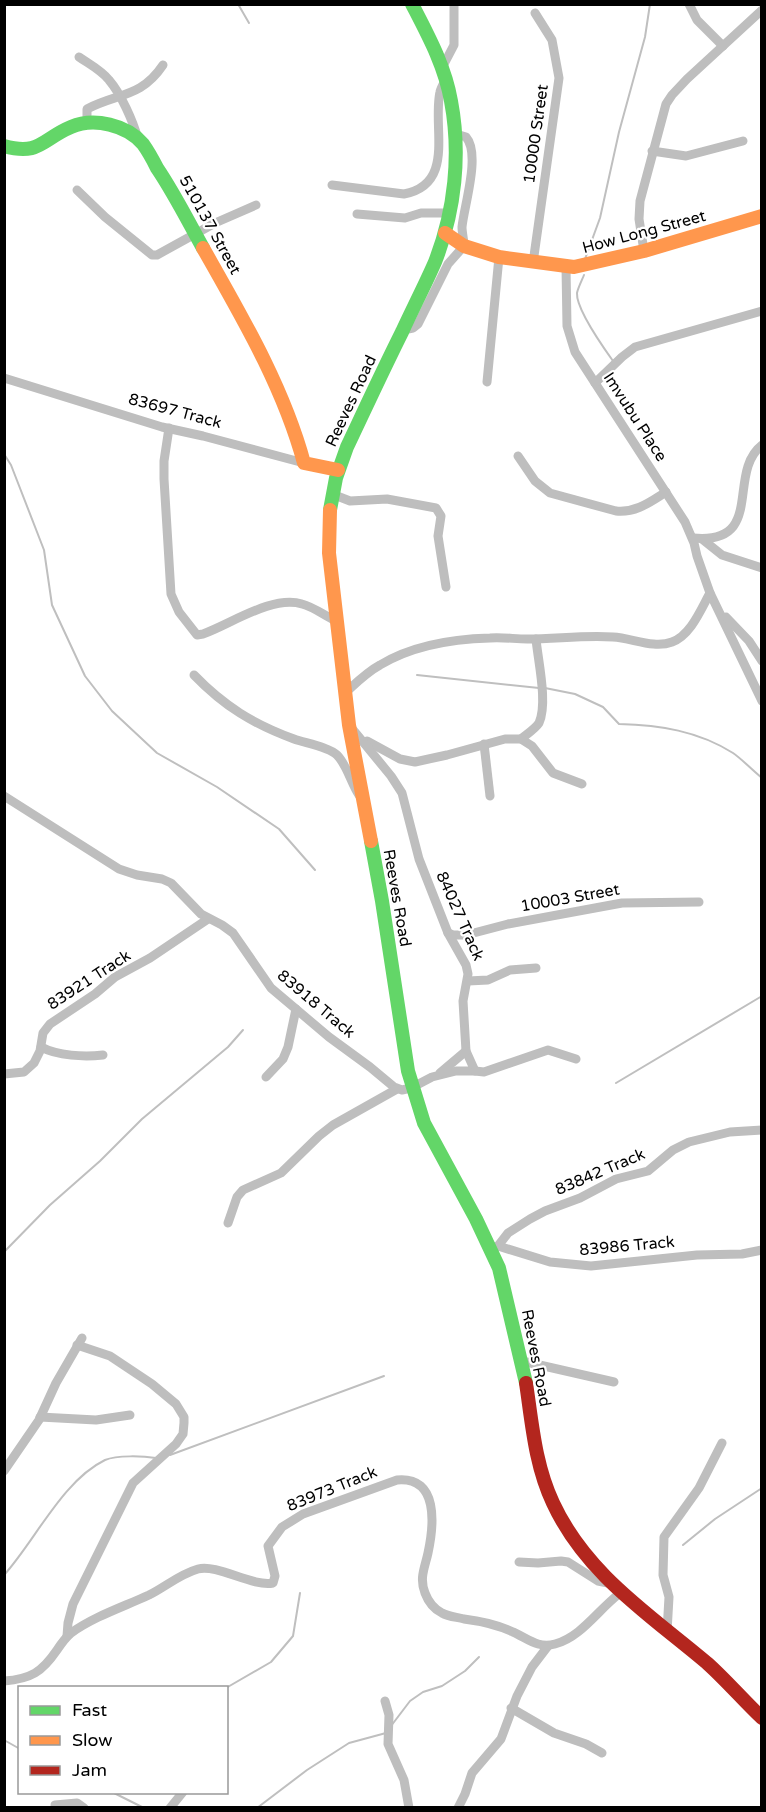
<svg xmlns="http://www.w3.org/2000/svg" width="766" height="1812" font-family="'Varela Round',sans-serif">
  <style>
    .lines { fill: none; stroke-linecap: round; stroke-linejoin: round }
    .stream { stroke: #bfbfbf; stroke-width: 2 }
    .street { stroke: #bebebe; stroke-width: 9 }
    .fast { stroke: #63d668; stroke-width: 14 }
    .slow { stroke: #ff974d; stroke-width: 14 }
    .jam { stroke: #b3261e; stroke-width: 14 }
    .labels { text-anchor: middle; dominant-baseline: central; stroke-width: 4.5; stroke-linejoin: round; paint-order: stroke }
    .street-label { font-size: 16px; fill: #000; stroke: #fff }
  </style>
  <rect width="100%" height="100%" fill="#fff"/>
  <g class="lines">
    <g class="stream">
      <path d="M238,4L249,23"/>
      <path d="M585,259L600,218L619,132L645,37L650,4"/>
      <path d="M584,275C582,280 578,288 577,293C576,309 603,347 613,361"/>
      <path d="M4,454L11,465L44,550L52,605L85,676L112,711L157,753L217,787L279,829L315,870"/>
      <path d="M417,675L539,688"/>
      <path d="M545,688L575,694L603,707L619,724C660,725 698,731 733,753C743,760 752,770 762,778"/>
      <path d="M616,1083L762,996"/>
      <path d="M4,1252L50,1205L100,1161L142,1119L228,1047L243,1030"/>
      <path d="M170,1455L384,1376"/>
      <path d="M683,1545L715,1519L762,1488"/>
      <path d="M4,1575C35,1541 62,1481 105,1460C117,1455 143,1456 156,1458"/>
      <path d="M226,1688L271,1662L293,1636L300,1593"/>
      <path d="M391,1726L410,1701L423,1692L442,1686L465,1671L479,1657"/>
      <path d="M4,1740L20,1749"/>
      <path d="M112,1792L144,1808"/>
      <path d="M257,1808L307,1770L349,1743L386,1733"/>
    </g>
    <g class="street">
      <path d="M689,4L697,20L723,46"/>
      <path d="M79,57C89,64 101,70 109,80C121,94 133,121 138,139"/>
      <path d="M443,66L454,45V4"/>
      <path d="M87,122V109C117,93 141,98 163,65"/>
      <path d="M652,151L686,156L743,141"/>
      <path d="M332,185L404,194C456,184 432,127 440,92C441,87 444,83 446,79"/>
      <path d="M77,190L105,217L152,255H157L215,223L256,205"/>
      <path d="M357,214L405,218L421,213H451"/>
      <path d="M644,251L639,219L640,201L666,104L672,95L687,79L762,10"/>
      <path d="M533,263L559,78L552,40L535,13"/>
      <path d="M566,267L567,326L575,352L685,522L694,543L697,556L710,593L762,701"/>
      <path d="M403,330L413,328L418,324L448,264L464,246C464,240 462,233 462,227C464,206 481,154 466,137L456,134"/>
      <path d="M4,378L162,427L203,436L304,463"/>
      <path d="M487,382L499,257"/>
      <path d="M595,383L622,357L635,347L762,311"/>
      <path d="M169,428L164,461V479L171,594L179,612L197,635L203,634C231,624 272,595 302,604C314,607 325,616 336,621"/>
      <path d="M518,456L535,481L550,493L616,511C636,513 650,502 666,492"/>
      <path d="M332,494L350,501L387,499L436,508L441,516L438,536L446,587"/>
      <path d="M693,538C766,545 726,473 762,445"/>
      <path d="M702,539L722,555L762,568"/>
      <path d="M726,617L749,641L762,661"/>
      <path d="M194,675C224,706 253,724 294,739C305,743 329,747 337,755C347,765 351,783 359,795"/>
      <path d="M345,693C356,683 367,672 380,665C413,645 453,639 490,638C502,637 515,639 527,639C556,639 584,635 613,637C632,638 654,649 672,642C691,635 701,609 710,593"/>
      <path d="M521,739C527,734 535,729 539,723C548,703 538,661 536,639"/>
      <path d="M367,741L400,759L415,762L447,755L505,739H521L532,746L553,773L582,784"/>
      <path d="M484,744L490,796"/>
      <path d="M4,796L119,869L137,875L162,879L171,883L201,914L222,925L233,933L271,988L329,1037L370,1067L394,1087L402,1090L411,1088L432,1077L456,1071H475L466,1051L463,1001L468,974L466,965L448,933L419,859L402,793L391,776L350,726"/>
      <path d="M448,933L453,935H466L508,924L622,903L699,902"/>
      <path d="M468,981L488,980L510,970L536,968"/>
      <path d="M41,1047C58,1056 84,1057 103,1055"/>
      <path d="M475,1071L484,1072L548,1050L576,1059"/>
      <path d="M440,1073L466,1051"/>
      <path d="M4,1074L24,1072L34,1063L40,1051L43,1033L50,1024L95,994L115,977L150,958L208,919"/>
      <path d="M266,1077L283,1059L288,1047L296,1009"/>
      <path d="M228,1223L237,1197L243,1190L281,1173L319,1136L333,1125L397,1089"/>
      <path d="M498,1246L550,1262L591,1266L697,1255L742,1254L762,1250"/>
      <path d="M491,1249L498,1246L508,1233L530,1219L545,1211L580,1198L616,1179L648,1171L673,1150L689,1142L730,1132L762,1130"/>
      <path d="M522,1361L614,1382"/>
      <path d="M40,1417L96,1420L130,1415"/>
      <path d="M4,1471L39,1420L56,1383L82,1338"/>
      <path d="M519,1562L538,1563L561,1561L568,1562L598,1581L608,1583"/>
      <path d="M667,1632L669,1597L663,1575L664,1537L699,1488L722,1443"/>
      <path d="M67,1636L68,1623L73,1604L133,1483L176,1444L183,1434L184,1423V1417L176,1404L152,1384L110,1356L77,1345"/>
      <path d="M4,1681C31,1679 42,1672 57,1650C61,1644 65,1638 71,1633C95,1616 123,1607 149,1595C165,1587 180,1574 198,1569C218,1564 252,1587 273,1583L275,1576L268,1546L282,1527L303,1514L397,1480C439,1476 434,1525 428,1553C425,1567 419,1578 425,1593C428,1601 434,1609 442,1613C449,1617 457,1617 464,1619C480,1621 498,1625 513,1632C527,1638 538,1649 555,1644C581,1637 598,1610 619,1594"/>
      <path d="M385,1701L389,1715L388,1744L404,1780L409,1808"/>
      <path d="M511,1708L554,1733L586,1744L602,1753"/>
      <path d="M55,1805L77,1803L84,1808"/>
      <path d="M170,1808L183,1792"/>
      <path d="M458,1808L465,1794L472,1773L501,1739L517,1696L532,1667L548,1646"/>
    </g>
    <g class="fast">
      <path d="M4,146C40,156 42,139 71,127C94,117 127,125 143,144C148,151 153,160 157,168C174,193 188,221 203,248"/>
      <path d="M330,510L336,478L347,447C365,409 383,370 402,332C413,308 425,285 435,262C455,211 461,154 451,101C445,66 428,35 412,4"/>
      <path d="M371,841L382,901L408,1071L424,1123L476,1219L499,1268L526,1383"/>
    </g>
    <g class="slow">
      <path d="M445,233L464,246L499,257L574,267L644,251L762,216"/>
      <path d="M203,248C242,317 283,386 304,463L338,470"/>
      <path d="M330,510L329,553L349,725L371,841"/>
    </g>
    <path class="jam" d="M526,1383C532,1423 535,1465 553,1503C586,1574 649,1614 707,1663C726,1680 743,1700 762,1718"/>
  </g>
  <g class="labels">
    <g class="street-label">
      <text transform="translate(536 134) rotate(-82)">10000 Street</text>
      <text transform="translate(210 225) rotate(61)">510137 Street</text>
      <text transform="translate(644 232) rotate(-15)">How Long Street</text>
      <text transform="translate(351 401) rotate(-65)">Reeves Road</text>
      <text transform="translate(175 411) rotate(15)">83697 Track</text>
      <text transform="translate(635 417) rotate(57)">Imvubu Place</text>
      <text transform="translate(397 898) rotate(80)">Reeves Road</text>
      <text transform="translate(570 898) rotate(-10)">10003 Street</text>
      <text transform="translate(460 916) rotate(66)">84027 Track</text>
      <text transform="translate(89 980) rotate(-33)">83921 Track</text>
      <text transform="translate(316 1004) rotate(40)">83918 Track</text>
      <text transform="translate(600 1172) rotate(-23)">83842 Track</text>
      <text transform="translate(627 1246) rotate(-5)">83986 Track</text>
      <text transform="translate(536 1358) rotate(79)">Reeves Road</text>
      <text transform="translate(332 1489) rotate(-22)">83973 Track</text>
    </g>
  </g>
  <rect width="766" height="1812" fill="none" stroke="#000000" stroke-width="12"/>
  <rect x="18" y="1686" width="210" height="108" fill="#ffffff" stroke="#999999" stroke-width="1.5"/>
  <rect x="30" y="1706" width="30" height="9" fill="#63d668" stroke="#999999" stroke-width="1.5"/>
  <text x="72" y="1716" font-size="18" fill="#000000">Fast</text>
  <rect x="30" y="1736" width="30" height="9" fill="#ff974d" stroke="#999999" stroke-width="1.5"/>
  <text x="72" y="1746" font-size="18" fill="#000000">Slow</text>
  <rect x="30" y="1766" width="30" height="9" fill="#b3261e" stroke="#999999" stroke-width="1.5"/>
  <text x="72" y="1776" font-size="18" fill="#000000">Jam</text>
</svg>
